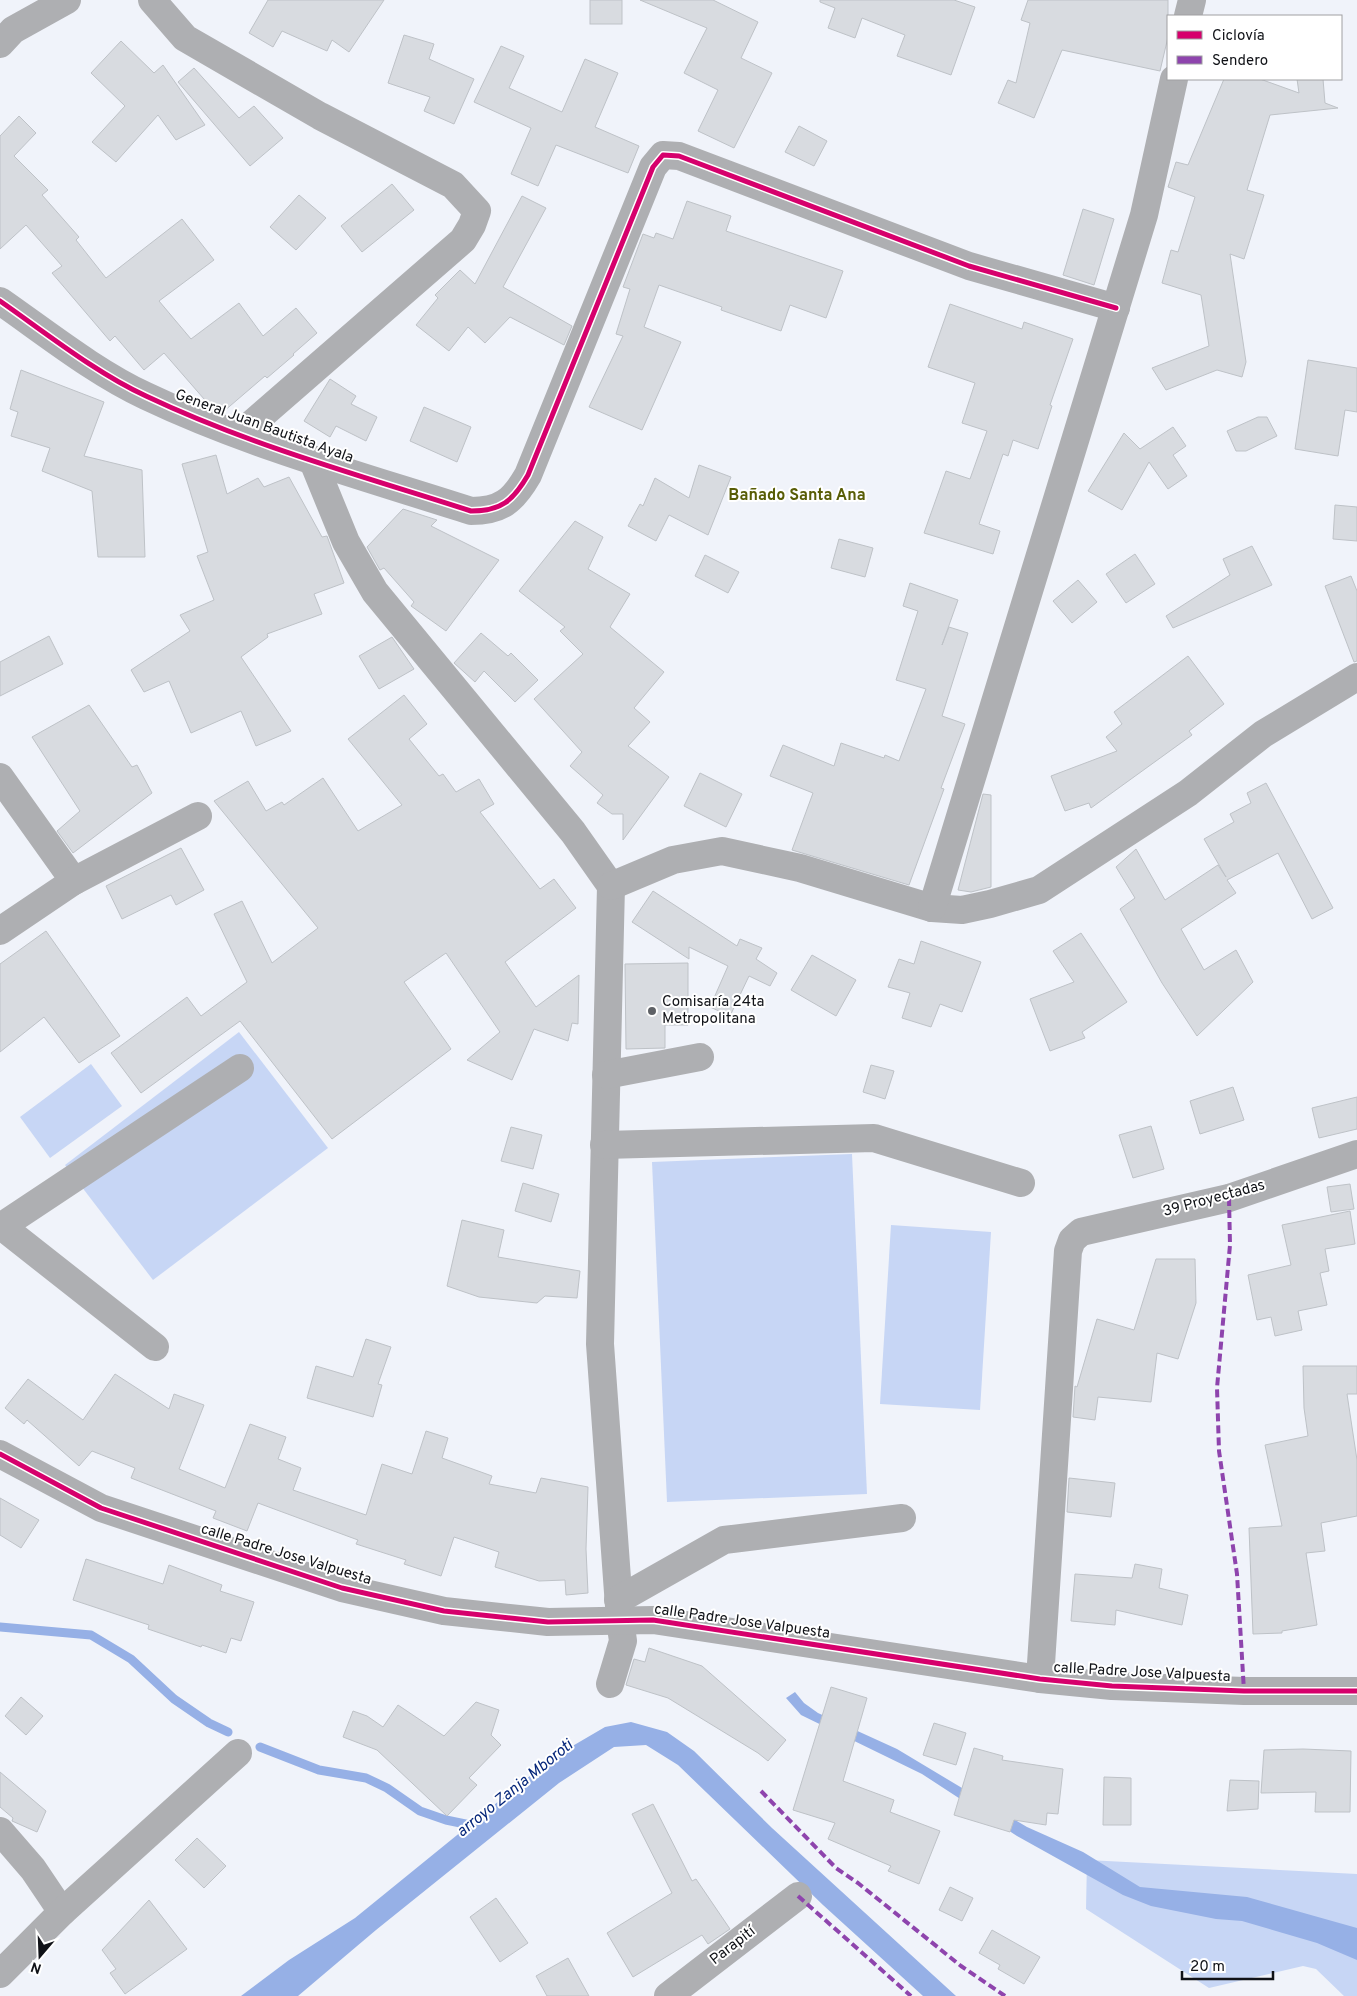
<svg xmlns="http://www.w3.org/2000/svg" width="1357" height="1996" font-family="Overpass,sans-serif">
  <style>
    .green { fill: #c7d6f5 }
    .water { fill: #96b0e6 }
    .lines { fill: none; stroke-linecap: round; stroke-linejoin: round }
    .stream { stroke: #96b0e6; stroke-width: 9 }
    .building { fill: #d8dbe0; stroke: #bec2c7 }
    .minor { stroke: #aeafb2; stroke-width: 28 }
    .quiet { stroke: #8e44ad; stroke-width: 4; stroke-dasharray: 8 4; stroke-linecap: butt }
    .cycleway-casing { stroke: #fff; stroke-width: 8 }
    .cycleway { stroke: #d6006c; stroke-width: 5 }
    .poi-dot { fill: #5e6166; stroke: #fff; stroke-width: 2 }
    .labels { text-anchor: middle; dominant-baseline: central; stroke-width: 4; stroke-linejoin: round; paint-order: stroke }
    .street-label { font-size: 15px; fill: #101217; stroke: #fff }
    .poi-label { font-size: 15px; fill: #101217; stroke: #fff; text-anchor: start }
    .neighbourhood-label { font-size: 16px; font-weight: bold; fill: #585d06; stroke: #fff }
    .water-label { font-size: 16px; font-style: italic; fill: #05267a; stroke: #fff }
  </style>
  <rect width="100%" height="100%" fill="#f0f3fa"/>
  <g class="green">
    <path d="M239,1032L328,1148L153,1280L65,1165Z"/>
    <path d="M91,1064L122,1106L50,1158L20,1117Z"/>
    <path d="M852,1154L867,1494L667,1502L652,1162Z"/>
    <path d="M891,1225L991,1232L980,1410L880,1404Z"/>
    <path d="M1087,1860L1357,1874V1996H1344L1316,1969L1303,1966L1209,1988L1086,1909Z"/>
  </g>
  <g class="water">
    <path d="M795,1692L804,1703L818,1713L897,1749L1027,1827L1083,1852L1140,1887L1247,1897L1357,1928V1960L1317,1943L1242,1921L1216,1919L1151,1906L1123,1895L1017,1836L922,1774L801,1715L786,1698Z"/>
    <path d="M631,1722L667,1732L694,1751L772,1828L956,1996H923L823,1905L678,1765L646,1745L614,1747L559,1783L376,1930L298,1996H241L289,1960L355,1918L552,1758L605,1727Z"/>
  </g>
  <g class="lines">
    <g class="stream">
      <path d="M0,1627L91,1635L131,1659L174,1699L209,1723L228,1732"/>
      <path d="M260,1747L319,1770L366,1778L387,1788L420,1811L446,1820L480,1827"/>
    </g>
  </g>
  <g class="building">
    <path d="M268,0H384L349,52L332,40L327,51L282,31L273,47L249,33Z"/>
    <rect x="590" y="0" width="32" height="24"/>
    <path d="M640,0H713L758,22L741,58L772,73L734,148L698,131L718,90L684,73L707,28Z"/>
    <path d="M820,0H954L975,7L951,75L897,56L905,35L862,18L855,38L828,28L835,8L820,2Z"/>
    <path d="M1028,0H1168V37L1160,71L1062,50L1034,118L998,103L1008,80L1016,83L1030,23L1021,20Z"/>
    <path d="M404,35L434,44L429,59L474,79L454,124L424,111L430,97L388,83Z"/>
    <path d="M121,41L154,73L163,65L205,125L176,140L158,115L116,162L92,142L125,106L91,73Z"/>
    <path d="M501,46L524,56L509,88L562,112L585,59L618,73L595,127L639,146L628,173L556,145L538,186L511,174L531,128L474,102Z"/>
    <path d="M194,68L239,118L254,106L283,138L250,166L178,82Z"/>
    <path d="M1224,79H1260L1299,93L1297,79H1323L1325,103L1338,108L1270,115L1247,190L1264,195L1244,259L1230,254L1246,362L1242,377L1217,370L1166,390L1152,368L1209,346L1201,295L1162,283L1171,250L1178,252L1195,197L1168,187L1176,162L1188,165Z"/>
    <path d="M19,116L36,133L14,156L48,190L42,195L79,237L76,240L106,278L182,219L214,260L159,301L191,339L239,303L263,336L296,308L317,333L293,354L294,355L267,378L265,376L223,412L211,407L164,353L144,370L115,336L110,341L52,273L62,266L26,225L0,249V136Z"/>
    <path d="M799,126L827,141L814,166L785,152Z"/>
    <path d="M392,184L414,210L362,252L341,226Z"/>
    <path d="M299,195L326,218L296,250L270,227Z"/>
    <path d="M522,196L546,208L503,287L572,326L564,345L510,317L485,343L468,327L449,351L416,325L438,298L435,295L460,270L475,284Z"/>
    <path d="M687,201L731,216L726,231L843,271L826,318L790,305L781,331L721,310L722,307L659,285L644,327L681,342L642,430L589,407L623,336L616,334L630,289L623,287L643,234L654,238L656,233L673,239Z"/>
    <path d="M1083,209L1114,219L1094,285L1063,275Z"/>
    <path d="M950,304L1022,329L1024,322L1073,339L1050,405L1052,406L1038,449L1013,440L1008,456L1003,454L979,524L1000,531L993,554L924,533L946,471L970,479L987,431L962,423L975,383L928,367Z"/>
    <path d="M1308,360L1357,368V412L1345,410L1338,456L1295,449Z"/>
    <path d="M21,370L104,402L84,456L142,470L145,557H98L92,491L42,471L50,448L11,436L18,412L10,409Z"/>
    <path d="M330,379L356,396L351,404L377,417L366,441L336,426L330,437L304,421Z"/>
    <path d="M424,407L471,427L457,462L410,441Z"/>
    <path d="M1258,417H1267L1277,436L1246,451H1236L1227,431Z"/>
    <path d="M1173,427L1186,446L1173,455L1187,476L1168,489L1149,462L1122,510L1088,491L1124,433L1140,449Z"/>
    <path d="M216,455L227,494L258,478L264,487L289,477L322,537L327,536L344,583L314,594L322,614L267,634L268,637L241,657L291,731L256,746L241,711L191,733L169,681L144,692L131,670L190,631L180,615L214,600L197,556L208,552L182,464Z"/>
    <path d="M699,465L731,477L708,535L669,515L656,541L628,526L640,504L643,506L655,478L689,498Z"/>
    <path d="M1335,505L1357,507V541L1333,539Z"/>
    <path d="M403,509L437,520L431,526L499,560L446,631L411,606L414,602L384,568L380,570L367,547Z"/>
    <path d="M575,521L603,537L588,569L630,594L610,627L664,672L634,708L650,722L628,746L669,777L623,840V814H612L597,803L603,795L570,766L582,752L534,699L583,654L560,631L565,627L519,591Z"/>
    <path d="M839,539L873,548L865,577L831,568Z"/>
    <path d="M1252,546L1272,585L1173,628L1166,616L1230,575L1223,559Z"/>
    <path d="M1135,554L1155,584L1126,603L1106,574Z"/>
    <path d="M705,555L739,572L728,593L695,576Z"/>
    <path d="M1351,576L1357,591V661L1354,662L1325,586Z"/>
    <path d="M1078,580L1097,602L1072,623L1053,601Z"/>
    <path d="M910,583L958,600L942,645L949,627L968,633L942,716L965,724L941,788L944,789L909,885L792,850L813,793L770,776L783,745L834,766L841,743L884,758L885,755L899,761L926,689L896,680L918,611L903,606Z"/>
    <path d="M481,633L508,656L511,653L538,680L515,702L484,671L475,682L454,663Z"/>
    <path d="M49,636L63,664L0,696V662Z"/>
    <path d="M392,637L414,669L379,689L359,656Z"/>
    <path d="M1188,656L1224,704L1189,731L1192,735L1091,808L1089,803L1065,811L1051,776L1117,751L1106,737L1122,724L1114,712Z"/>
    <path d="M404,695L427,724L409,739L439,776L443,774L456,792L479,779L494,804L480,812L540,889L554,879L576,908L505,962L536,1007L579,975L578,1024L572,1023L568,1041L534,1029L512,1080L467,1060L500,1032L446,953L404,982L451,1049L332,1139L240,1021L141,1093L111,1053L187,997L201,1016L247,982L214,914L242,901L272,963L318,928L214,801L248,781L266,811L282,802L284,805L323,778L358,831L402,805L348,739Z"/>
    <path d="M89,705L132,767L137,765L152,793L73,853L57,831L80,811L32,737Z"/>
    <path d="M700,773L742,794L726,827L684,806Z"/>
    <path d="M1266,783L1333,908L1312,919L1278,853L1227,880L1236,893L1181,929L1204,970L1236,950L1253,982L1197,1036L1162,983L1120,909L1135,898L1116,867L1136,849L1165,900L1218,865L1226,877L1204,839L1234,822L1230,814L1251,803L1247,793Z"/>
    <path d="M983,794L991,795V887L971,892L958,890Z"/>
    <path d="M181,848L204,890L176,905L171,895L122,919L106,886Z"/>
    <path d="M653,891L737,946L740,939L762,948L756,959L777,973L770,986L749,976L730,1016L710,1007L728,966L689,947V959L632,922Z"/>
    <path d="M46,931L120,1036L79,1063L44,1017L0,1052V964Z"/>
    <path d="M1081,933L1127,1002L1082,1032L1085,1038L1050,1051L1030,999L1074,982L1053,951Z"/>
    <path d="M921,941L981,962L962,1012L940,1004L931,1027L902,1018L910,993L888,987L899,959L914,964Z"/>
    <path d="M812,955L856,980L836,1016L791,990Z"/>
    <path d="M688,963V1025H665V1048L626,1049L625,964Z"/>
    <path d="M871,1065L894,1071L885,1099L863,1092Z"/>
    <path d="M1233,1087L1244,1120L1200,1134L1190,1101Z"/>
    <path d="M1357,1097V1129L1319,1138L1312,1108Z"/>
    <path d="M1151,1126L1164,1169L1133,1178L1119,1135Z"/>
    <path d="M511,1127L542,1135L533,1169L501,1161Z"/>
    <path d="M523,1183L559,1194L551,1222L515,1211Z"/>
    <path d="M1350,1184L1354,1209L1331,1212L1327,1187Z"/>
    <path d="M1350,1211L1355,1244L1325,1249L1329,1271L1320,1273L1327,1305L1298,1311L1302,1330L1275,1336L1271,1317L1257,1320L1248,1275L1291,1265L1282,1225Z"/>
    <path d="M462,1220L504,1230L498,1257L580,1271L577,1298L545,1296L537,1303L479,1297L447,1286Z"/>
    <path d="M1156,1259H1195L1196,1303L1178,1359L1157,1353L1151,1402L1098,1397L1095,1420L1073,1417L1075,1386L1077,1387L1097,1319L1134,1330Z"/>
    <path d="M366,1339L391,1347L378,1384L382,1385L373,1417L307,1398L316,1366L353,1377Z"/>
    <path d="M1303,1366H1357V1394H1347L1357,1460V1516L1321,1523L1325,1551L1306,1553L1317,1625L1282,1631V1633L1253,1634L1249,1528L1282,1526L1265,1445L1308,1436L1304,1408Z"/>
    <path d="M115,1374L169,1409L174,1394L204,1405L179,1469L225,1488L250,1424L286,1437L278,1459L301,1468L293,1490L366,1515L382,1464L412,1474L426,1431L448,1438L442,1458L492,1476L489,1484L536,1493L541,1478L588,1487L586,1549L588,1593L566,1595L565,1580L539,1581L495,1567L499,1552L454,1537L441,1576L404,1564L406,1560L356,1544L358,1540L258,1503L247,1531L213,1518L216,1511L131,1478L135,1468L92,1451L79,1466L27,1420L24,1424L5,1408L28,1379L83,1420Z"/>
    <path d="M1069,1478L1115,1483L1111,1517L1067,1512Z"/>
    <path d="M0,1498L39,1520L21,1548L0,1535Z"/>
    <path d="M86,1559L163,1584L169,1565L222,1585L220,1591L254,1602L241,1641L231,1638L226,1653L202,1645L201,1647L148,1629L149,1625L73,1600Z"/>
    <path d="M1135,1564L1162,1569L1159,1588L1188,1595L1182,1625L1116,1610L1115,1625L1071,1621L1075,1574L1132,1578Z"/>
    <path d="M649,1648L702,1666L786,1740L768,1761L758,1753L668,1698L626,1685L634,1659L645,1662Z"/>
    <path d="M831,1687L867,1698L843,1781L894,1800L890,1812L940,1831L919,1884L888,1871L891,1866L828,1839L835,1823L793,1810Z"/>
    <path d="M21,1697L43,1716L26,1735L5,1716Z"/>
    <path d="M476,1702L499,1710L491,1735L501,1745L469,1778L477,1785L447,1816L377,1750L343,1737L353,1711L367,1716L383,1727L398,1705L444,1736Z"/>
    <path d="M934,1723L966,1733L956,1765L923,1755Z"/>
    <path d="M974,1748L1003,1756L1002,1760L1063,1769L1058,1814L1047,1813L1046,1825L1014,1820L1010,1832L954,1815Z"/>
    <path d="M1303,1749L1351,1751L1350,1812H1315L1316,1792L1261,1793L1264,1750Z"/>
    <path d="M0,1772L46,1811L37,1832L12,1821L13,1818L0,1807Z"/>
    <path d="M1104,1777L1131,1778V1825H1103Z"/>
    <path d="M1230,1780L1259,1781L1258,1809L1227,1811Z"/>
    <path d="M653,1804L692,1881L696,1879L730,1929L708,1944L702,1935L633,1977L607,1933L672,1893L632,1814Z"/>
    <path d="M197,1838L226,1866L204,1888L175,1860Z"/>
    <path d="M950,1887L973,1898L962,1921L939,1910Z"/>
    <path d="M496,1898L528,1943L500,1962L470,1917Z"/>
    <path d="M149,1900L187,1949L125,1994L110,1973L116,1969L102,1950Z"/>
    <path d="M992,1930L1040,1957L1024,1984L998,1969L1000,1965L979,1953Z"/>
    <path d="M568,1958L589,1996H547L536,1976Z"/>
  </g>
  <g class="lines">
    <g class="minor">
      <path d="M152,0L185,38L320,116L453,185L477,211L472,225L463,240L240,434"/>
      <path d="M1188,16L1192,0"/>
      <path d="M0,44L13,30L67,0"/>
      <path d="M0,301C46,333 96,373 146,396C249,445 362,476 471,511C501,511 513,501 528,475L653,167L663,155L679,156L969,266L1116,308"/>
      <path d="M312,459L346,542L375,592L573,832L611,886L600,1344L620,1620L623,1641L610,1684"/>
      <path d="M0,777L74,881"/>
      <path d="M611,886L673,860L722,851L800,868L932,908L962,910L990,904L1039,890L1188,793L1263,734L1357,677"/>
      <path d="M932,908L1144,215L1174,79"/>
      <path d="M0,931L74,881L198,816"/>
      <path d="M606,1075L700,1057"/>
      <path d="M604,1145L874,1138L1021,1183"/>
      <path d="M0,1225L155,1347"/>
      <path d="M2,1226L240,1068"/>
      <path d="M0,1454L101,1508L342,1588L444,1611L548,1622L653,1620L1040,1679L1112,1686L1244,1691H1357"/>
      <path d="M618,1600L724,1540L902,1518"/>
      <path d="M1040,1679L1068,1251L1072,1240L1081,1232L1229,1198L1357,1154"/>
      <path d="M0,1831L33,1869L62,1912"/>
      <path d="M0,1974L62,1912L238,1753"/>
      <path d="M668,1996L798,1896"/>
    </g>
    <g class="quiet">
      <path d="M1229,1198L1230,1245L1217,1388L1219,1451L1237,1574L1244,1691"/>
      <path d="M761,1791L836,1868L858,1883L961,1966L1005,1996"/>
      <path d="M798,1896L911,1996"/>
    </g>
    <defs>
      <g id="cycleway">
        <path d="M0,301C46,333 96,373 146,396C249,445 362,476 471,511C501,511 513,501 528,475L653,167L663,155L679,156L969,266L1116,308"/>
        <path d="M0,1454L101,1508L342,1588L444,1611L548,1622L653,1620L1040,1679L1112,1686L1244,1691H1357"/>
      </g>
    </defs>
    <use href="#cycleway" class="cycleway-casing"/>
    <use href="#cycleway" class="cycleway"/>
  </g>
  <circle class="poi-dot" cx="652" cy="1011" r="5"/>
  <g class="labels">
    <g class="street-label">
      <text transform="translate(264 427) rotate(20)">General Juan Bautista Ayala</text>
      <text transform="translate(1214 1199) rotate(-15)">39 Proyectadas</text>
      <text transform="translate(286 1555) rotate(17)">calle Padre Jose Valpuesta</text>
      <text transform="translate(742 1622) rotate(8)">calle Padre Jose Valpuesta</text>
      <text transform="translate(1142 1673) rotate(3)">calle Padre Jose Valpuesta</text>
      <text transform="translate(733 1946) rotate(-38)">Parapití</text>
    </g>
    <g class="poi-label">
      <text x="662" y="1002">Comisaría 24ta<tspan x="662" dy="17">Metropolitana</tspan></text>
    </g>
    <g class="neighbourhood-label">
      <text x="797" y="496">Bañado Santa Ana</text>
    </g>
    <g class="water-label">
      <text transform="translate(515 1789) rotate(-39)">arroyo Zanja Mboroti</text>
    </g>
  </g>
  <rect x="1167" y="15" width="175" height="65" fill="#ffffff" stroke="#9fa0a2"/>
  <rect x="1177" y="31" width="25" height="8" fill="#d6006c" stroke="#9fa0a2"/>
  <text x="1212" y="40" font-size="15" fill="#101217">Ciclovía</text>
  <rect x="1177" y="56" width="25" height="8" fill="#8e44ad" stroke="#9fa0a2"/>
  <text x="1212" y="65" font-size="15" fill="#101217">Sendero</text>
  <g transform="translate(40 1956) rotate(199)" stroke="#ffffff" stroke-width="4" paint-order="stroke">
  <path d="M0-4L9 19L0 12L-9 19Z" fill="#101217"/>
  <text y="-8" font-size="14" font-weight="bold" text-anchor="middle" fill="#101217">N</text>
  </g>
  <path d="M1182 1971v8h91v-8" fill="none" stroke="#101217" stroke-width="2.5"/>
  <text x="1190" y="1971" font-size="15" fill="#101217" stroke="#ffffff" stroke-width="4" paint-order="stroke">20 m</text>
</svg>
